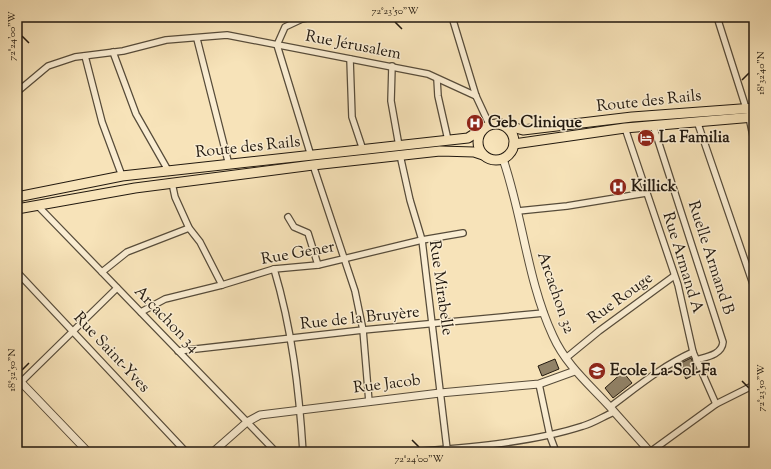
<svg xmlns="http://www.w3.org/2000/svg" width="771" height="469" font-family="'Sorts Mill Goudy',serif">
  <style>
    .building { fill: #918267; stroke: #22190f }
    .lines { fill: none; stroke-linecap: round; stroke-linejoin: round }
    .minor-casing { stroke: #574c3a; stroke-width: 8 }
    .tertiary-casing { stroke: #574c3a; stroke-width: 9 }
    .primary-casing { stroke: #22190f; stroke-width: 11 }
    .minor { stroke: #faedd2; stroke-width: 5.5 }
    .tertiary { stroke: #faedd2; stroke-width: 7 }
    .primary { stroke: #f7e3b9; stroke-width: 9 }
    .ticks { fill: none; stroke: #22190f; stroke-width: 1.5 }
    .labels { text-anchor: middle; dominant-baseline: central; stroke-width: 3; stroke-linejoin: round; paint-order: stroke }
    .street-label { font-size: 16px; fill: #22190f; stroke: #faedd2 }
    .poi-label { font-size: 16px; font-weight: bold; fill: #22190f; stroke: #faedd2; text-anchor: start }
    .neatline { fill: none; stroke: #22190f; stroke-width: 1.5 }
    .ticks-label { font-size: 10px; text-anchor: middle; fill: #22190f }
  </style>
  <rect width="100%" height="100%" fill="#f7e3b9"/>
  <filter id="stains"><feTurbulence type="fractalNoise" baseFrequency=".005" numOctaves="4"/><feColorMatrix values="0 0 0 0 .2 0 0 0 0 .09 0 0 0 0 .02 0 0 0 .5 -.17"/></filter>
  <radialGradient id="worn" r=".72"><stop offset=".6" stop-color="#630" stop-opacity="0"/><stop offset="1" stop-color="#630" stop-opacity=".3"/></radialGradient>
  <g class="building">
    <path d="M691,358L697,373L686,379L679,364Z"/>
    <path d="M555,359L559,369L542,376L538,366Z"/>
    <path d="M623,372L632,383L613,398L605,388Z"/>
  </g>
  <g class="lines">
    <defs>
      <g id="minor">
        <path d="M452,17L476,96L489,124"/>
        <path d="M717,17L746,108"/>
        <path d="M197,39L229,165"/>
        <path d="M113,52L136,114L169,172"/>
        <path d="M85,56L102,122L122,176"/>
        <path d="M350,59L352,117L363,150"/>
        <path d="M392,66L391,101L399,146"/>
        <path d="M437,79L438,96L448,140"/>
        <path d="M17,92L48,66L75,57L123,51L166,40L227,35L428,74L476,96"/>
        <path d="M749,117L754,141"/>
        <path d="M697,121L754,287"/>
        <path d="M653,125L723,342C722,355 706,357 696,360"/>
        <path d="M625,128L678,285L693,352L716,404"/>
        <path d="M400,155L410,200L422,240L447,449"/>
        <path d="M311,156L277,45L285,27L302,19L311,17"/>
        <path d="M313,165L355,291L363,330L369,402"/>
        <path d="M172,183L175,197L189,228L200,242L222,285"/>
        <path d="M38,206L276,452"/>
        <path d="M518,211L567,206L646,193"/>
        <path d="M288,217L294,227L308,233L318,265"/>
        <path d="M274,269C292,329 299,389 303,452"/>
        <path d="M17,272L186,452"/>
        <path d="M102,272L127,252L189,228"/>
        <path d="M141,312L165,299L222,285L274,269L318,265L422,240L463,233"/>
        <path d="M178,351L363,330L544,313"/>
        <path d="M566,358L599,331L674,276"/>
        <path d="M539,384L550,436L556,452"/>
        <path d="M17,386L117,288"/>
        <path d="M610,407C637,387 662,366 693,352"/>
        <path d="M408,452C463,448 531,443 583,426C594,423 604,416 614,412"/>
        <path d="M650,452L716,404L754,385"/>
      </g>
      <g id="tertiary">
        <path d="M503,159C523,217 527,280 553,336C566,365 589,384 610,407C623,422 637,437 650,452"/>
        <path d="M17,378L88,452"/>
        <path d="M213,452L247,422L260,415L440,393L539,384L575,371"/>
      </g>
      <g id="primary">
        <circle cx="496" cy="142" r="18"/>
        <path d="M501,124L523,130L632,117L754,108"/>
        <path d="M514,144L625,128L754,117"/>
        <path d="M17,197L122,176L468,138L482,129"/>
        <path d="M17,209L135,188L313,165L440,151L474,152L483,155"/>
      </g>
    </defs>
    <use href="#minor" class="minor-casing"/>
    <use href="#tertiary" class="tertiary-casing"/>
    <use href="#primary" class="primary-casing"/>
    <use href="#minor" class="minor"/>
    <use href="#tertiary" class="tertiary"/>
    <use href="#primary" class="primary"/>
  </g>
  <path class="ticks" d="M395,22L402,29M22,36L29,43M742,80L749,73M22,370L29,363M742,381L749,388M412,440L419,447"/>
  <defs>
    <symbol id="hospital-disc" viewBox="-11 -11 22 22"><circle r="9.5" fill="#8f2418" stroke="#faedd2"/><path d="M-5-5h3v3.5h4V-5h3V5h-3V1.5h-4V5h-3Z" fill="#fff"/></symbol>
    <symbol id="hotel-disc" viewBox="-11 -11 22 22"><circle r="9.5" fill="#8f2418" stroke="#faedd2"/><path d="M-6-4.5h1.5V1H6V5H4.5V3h-9V5H-6ZM-4 0a1.8 1.8 0 1 1 3.6 0ZM.5 0V-2.5h3Q6-2.5 6 0Z" fill="#fff"/></symbol>
    <symbol id="school-disc" viewBox="-11 -11 22 22"><circle r="9.5" fill="#8f2418" stroke="#faedd2"/><path d="M0-5L7-2L0 1L-7-2ZM-4 1L0 2.5L4 1V4Q0 6-4 4Z" fill="#fff"/></symbol>
  </defs>
  <g fill-rule="evenodd">
    <use href="#hospital-disc" x="465" y="113" width="20" height="20"/>
    <use href="#hotel-disc" x="636" y="128" width="20" height="20"/>
    <use href="#hospital-disc" x="608" y="177" width="20" height="20"/>
    <use href="#school-disc" x="587" y="361" width="20" height="20"/>
  </g>
  <g class="labels">
    <g class="street-label">
      <text transform="translate(353 46) rotate(11)">Rue Jérusalem</text>
      <text transform="translate(649 102) rotate(-6)">Route des Rails</text>
      <text transform="translate(248 148) rotate(-6)">Route des Rails</text>
      <text transform="translate(298 254) rotate(-10)">Rue Gener</text>
      <text transform="translate(710 258) rotate(72)">Ruelle Armand B</text>
      <text transform="translate(682 263) rotate(73)">Rue Armand A</text>
      <text transform="translate(440 288) rotate(82)">Rue Mirabelle</text>
      <text transform="translate(555 293) rotate(71)">Arcachon 32</text>
      <text transform="translate(621 299) rotate(-36)">Rue Rouge</text>
      <text transform="translate(360 319) rotate(-6)">Rue de la Bruyère</text>
      <text transform="translate(166 320) rotate(46)">Arcachon 34</text>
      <text transform="translate(111 353) rotate(47)">Rue Saint-Yves</text>
      <text transform="translate(387 385) rotate(-7)">Rue Jacob</text>
    </g>
    <g class="poi-label">
      <text x="488" y="123">Geb Clinique</text>
      <text x="659" y="138">La Familia</text>
      <text x="631" y="187">Killick</text>
      <text x="610" y="371">Ecole La-Sol-Fa</text>
    </g>
  </g>
  <rect width="771" height="469" fill="none" stroke="#f7e3b9" stroke-width="44"/>
  <rect x="22" y="22" width="727" height="425" class="neatline"/>
  <g class="ticks-label">
    <text x="395" y="14">72°23'50"W</text>
    <text transform="translate(11 36) rotate(-90)" y="4">72°24'00"W</text>
    <text transform="translate(760 73) rotate(-90)" y="4">18°32'40"N</text>
    <text transform="translate(11 370) rotate(-90)" y="4">18°32'50"N</text>
    <text transform="translate(760 388) rotate(-90)" y="4">72°23'50"W</text>
    <text x="419" y="462">72°24'00"W</text>
  </g>
  <rect width="100%" height="100%" filter="url(#stains)"/>
  <rect width="100%" height="100%" fill="url(#worn)"/>
</svg>
